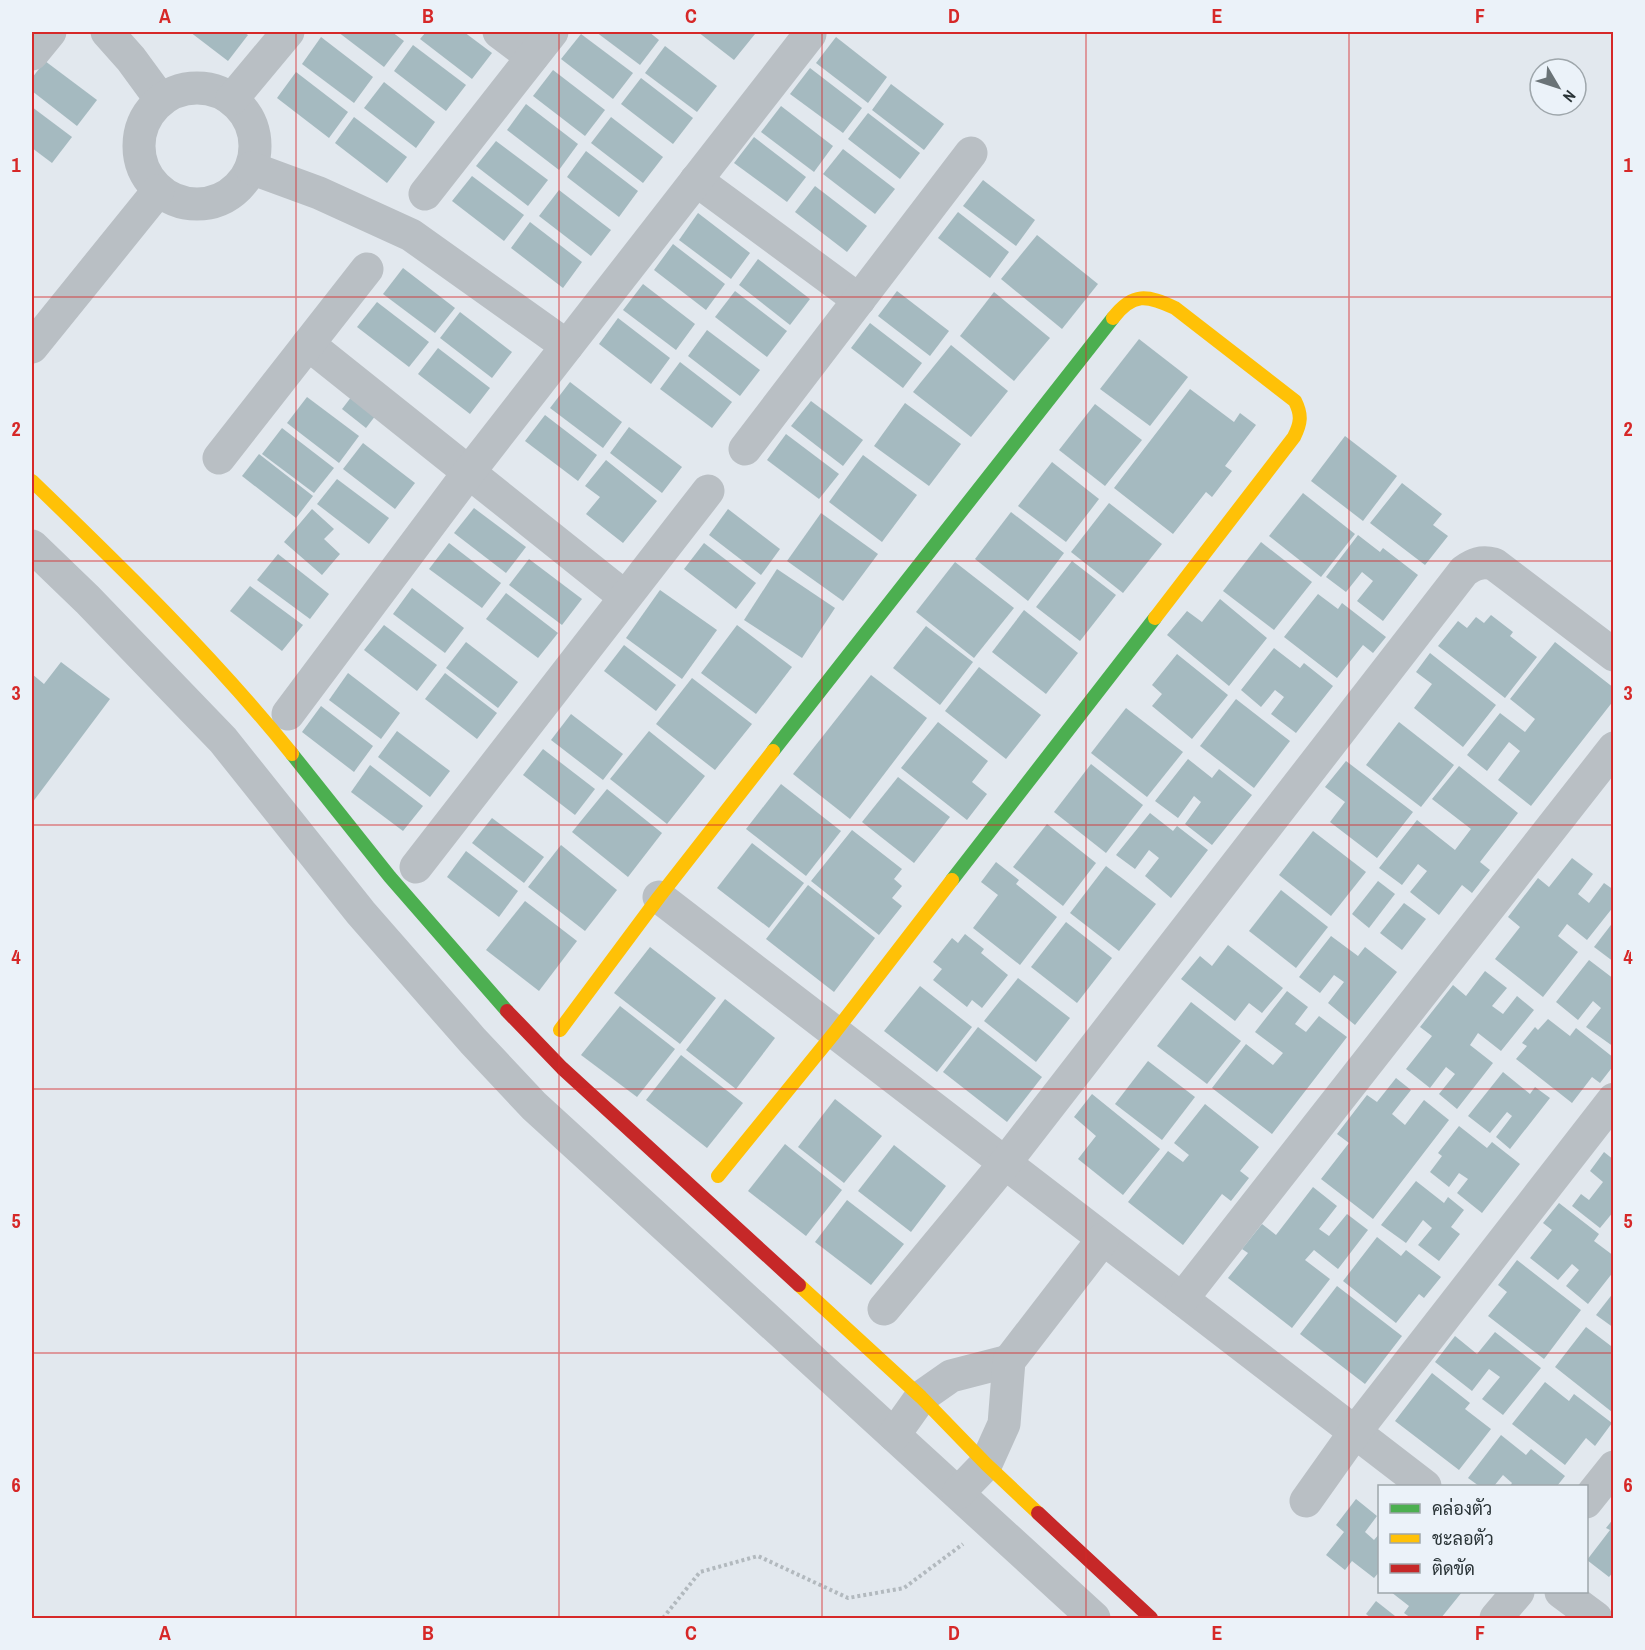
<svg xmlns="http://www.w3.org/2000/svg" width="1645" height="1650" font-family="'Archivo Narrow',Sarabun,sans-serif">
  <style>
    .building { fill: #a5bac0 }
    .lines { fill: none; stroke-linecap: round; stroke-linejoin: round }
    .path { stroke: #b2b9be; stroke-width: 4; stroke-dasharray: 3 3; stroke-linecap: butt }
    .street { stroke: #b9bfc4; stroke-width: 33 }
    .fast { stroke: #4caf50; stroke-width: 14 }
    .slow { stroke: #ffc107; stroke-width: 14 }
    .jam { stroke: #c62828; stroke-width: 14 }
    .grid { fill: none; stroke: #d62828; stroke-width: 1.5; stroke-opacity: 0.55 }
    .neatline { fill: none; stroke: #d62828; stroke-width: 2 }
    .grid-label { font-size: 20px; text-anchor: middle; font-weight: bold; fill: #d62828 }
  </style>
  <rect width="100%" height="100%" fill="#e2e8ee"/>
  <g class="building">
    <path d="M190,32H243L248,35L228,61Z"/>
    <path d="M338,32H392L404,41L384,67Z"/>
    <path d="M426,32H464L492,53L472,79L420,39Z"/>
    <path d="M596,32H649L659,40L640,65Z"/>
    <path d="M698,32H751L755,34L734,60Z"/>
    <path d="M581,34L633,73L613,99L561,59Z"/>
    <path d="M321,37L373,77L354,103L302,64Z"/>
    <path d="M836,37L887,77L868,103L816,63Z"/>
    <path d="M413,45L466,85L446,111L394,71Z"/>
    <path d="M665,46L717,86L697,112L645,73Z"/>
    <path d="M45,61L97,100L77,126L32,91V78Z"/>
    <path d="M810,68L862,108L843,133L790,94Z"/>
    <path d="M553,70L605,110L585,136L533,96Z"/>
    <path d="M296,72L348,112L329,138L277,98Z"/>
    <path d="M641,78L693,118L673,144L621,104Z"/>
    <path d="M384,82L435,122L416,148L364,108Z"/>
    <path d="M891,84L944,124L924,150L872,110Z"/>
    <path d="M526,104L578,144L559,170L507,130Z"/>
    <path d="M781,106L833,146L814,172L761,132Z"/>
    <path d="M32,107L72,137L52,163L32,148Z"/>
    <path d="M868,113L920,153L900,179L848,139Z"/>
    <path d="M354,117L407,157L387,183L335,143Z"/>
    <path d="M611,117L663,157L643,183L591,143Z"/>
    <path d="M754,137L806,177L787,202L734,163Z"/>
    <path d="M496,141L548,180L528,206L476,166Z"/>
    <path d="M843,149L895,189L875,214L823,174Z"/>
    <path d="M586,151L638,191L619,217L567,177Z"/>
    <path d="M472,176L524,215L504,241L452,201Z"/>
    <path d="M983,180L1035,220L1016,246L963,206Z"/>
    <path d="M815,186L867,226L847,252L795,212Z"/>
    <path d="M559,190L611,230L591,256L539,216Z"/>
    <path d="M958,212L1009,252L990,278L938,238Z"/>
    <path d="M698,213L750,253L731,279L679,240Z"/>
    <path d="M530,222L582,262L563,288L511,248Z"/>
    <path d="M1037,235L1098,284L1062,329L1001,279Z"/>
    <path d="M673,244L725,284L706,310L654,270Z"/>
    <path d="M758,259L810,299L790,325L739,285Z"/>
    <path d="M403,268L455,308L435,333L383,294Z"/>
    <path d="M643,284L695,324L676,350L623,310Z"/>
    <path d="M735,291L787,331L767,357L715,317Z"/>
    <path d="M897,291L949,331L930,356L878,316Z"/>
    <path d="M994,292L1050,338L1014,381L960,336Z"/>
    <path d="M377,302L429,342L409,367L357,327Z"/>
    <path d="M460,312L512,352L492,378L440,338Z"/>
    <path d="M618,318L670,358L651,384L599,344Z"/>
    <path d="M870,323L922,363L903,388L851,348Z"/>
    <path d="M707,330L760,370L740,396L688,356Z"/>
    <path d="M1139,339L1188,377L1150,426L1100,389Z"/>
    <path d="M951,345L1008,391L971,437L913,392Z"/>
    <path d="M438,348L490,388L470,414L418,374Z"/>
    <path d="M680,362L732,402L712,428L660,389Z"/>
    <path d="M570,382L622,422L603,448L550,408Z"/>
    <path d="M1190,389L1234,422L1240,413L1256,425L1225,466L1232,471L1212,497L1206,492L1173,534L1114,488Z"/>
    <path d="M352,396L376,415L366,428L342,409Z"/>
    <path d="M307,397L359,436L339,463L287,423Z"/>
    <path d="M811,401L863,440L843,466L791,426Z"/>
    <path d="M905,403L961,444L929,486L874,446Z"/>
    <path d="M1095,404L1142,440L1105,486L1059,450Z"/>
    <path d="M545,415L597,455L578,481L525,441Z"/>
    <path d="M629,427L682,467L662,493L610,453Z"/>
    <path d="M282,428L334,468L314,493L262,454Z"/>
    <path d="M786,434L839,474L819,499L767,460Z"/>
    <path d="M1345,436L1397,476L1363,521L1311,481Z"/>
    <path d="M363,443L415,483L395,509L343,469Z"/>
    <path d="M259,454L313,496L296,518L242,476Z"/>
    <path d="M863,455L917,495L882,542L829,502Z"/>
    <path d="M606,460L657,501L623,543L586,514L600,497L585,486Z"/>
    <path d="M1052,462L1099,499L1066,542L1018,506Z"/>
    <path d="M337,479L389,518L369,544L317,504Z"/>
    <path d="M1402,483L1442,514L1433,525L1448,536L1425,565L1370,523Z"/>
    <path d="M1303,493L1355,534L1321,577L1269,536Z"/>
    <path d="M1109,503L1162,544L1123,593L1071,552Z"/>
    <path d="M474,508L526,547L506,573L454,533Z"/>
    <path d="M312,509L334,529L324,539L340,554L322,575L284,542Z"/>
    <path d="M728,509L780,549L761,575L709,535Z"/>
    <path d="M1011,512L1064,553L1028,601L975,559Z"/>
    <path d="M821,513L878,554L843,601L787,561Z"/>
    <path d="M1358,535L1380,552L1383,548L1418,575L1383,621L1357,601L1373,581L1362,572L1346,592L1326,577Z"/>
    <path d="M1261,542L1312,582L1274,630L1223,591Z"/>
    <path d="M449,543L501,583L482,608L429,569Z"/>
    <path d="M704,543L756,583L736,609L684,569Z"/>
    <path d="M278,554L329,594L310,619L257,580Z"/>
    <path d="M529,559L582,599L562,625L509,585Z"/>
    <path d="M1072,561L1116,595L1080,641L1036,607Z"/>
    <path d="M955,562L1014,608L974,658L916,612Z"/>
    <path d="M777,569L835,608L802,658L744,620Z"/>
    <path d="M250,586L303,625L282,651L230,611Z"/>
    <path d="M412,588L464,628L445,653L393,614Z"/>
    <path d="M660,590L717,630L682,679L626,638Z"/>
    <path d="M506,593L558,633L538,658L486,619Z"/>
    <path d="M1318,594L1338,609L1342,603L1386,637L1373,653L1363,645L1337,678L1284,637Z"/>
    <path d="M1220,599L1267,638L1229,686L1167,635L1187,611L1202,622Z"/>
    <path d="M1024,610L1078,653L1046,694L992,652Z"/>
    <path d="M1491,615L1513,632L1510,636L1537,657L1505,698L1438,646L1458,621L1467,628L1476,617L1484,623Z"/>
    <path d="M384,625L437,665L417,691L364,650Z"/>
    <path d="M737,625L792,667L756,714L701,673Z"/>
    <path d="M926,626L973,662L940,705L893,668Z"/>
    <path d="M466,642L518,682L498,708L446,668Z"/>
    <path d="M1555,642L1614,688V700L1531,806L1498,780L1520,751L1509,742L1487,771L1467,755L1500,713L1525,732L1535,719L1510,699Z"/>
    <path d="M624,645L676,685L656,711L604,671Z"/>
    <path d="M1274,648L1300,668L1304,663L1333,686L1296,733L1271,714L1284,697L1275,690L1261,707L1241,690Z"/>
    <path d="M1430,653L1496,705L1463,747L1414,708L1432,684L1416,672Z"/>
    <path d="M1177,654L1228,695L1192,739L1152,706L1162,694L1152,685Z"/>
    <path d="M61,662L110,699L32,803V674L44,684Z"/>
    <path d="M979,667L1041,715L1006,759L945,711Z"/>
    <path d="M348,673L400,713L381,739L329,700Z"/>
    <path d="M445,673L497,713L477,739L425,699Z"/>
    <path d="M871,675L927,718L850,819L793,774Z"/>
    <path d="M692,678L752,724L715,770L656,724Z"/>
    <path d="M1236,699L1290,741L1254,788L1200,746Z"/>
    <path d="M321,706L373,746L354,772L302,732Z"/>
    <path d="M1126,708L1183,752L1147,797L1091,753Z"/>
    <path d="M571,714L623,754L603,780L551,740Z"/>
    <path d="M938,722L988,761L972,782L987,794L967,820L901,768Z"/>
    <path d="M1399,722L1454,765L1421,807L1366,765Z"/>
    <path d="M397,731L450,771L430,797L378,757Z"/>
    <path d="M649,731L705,776L667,824L610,779Z"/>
    <path d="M543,749L595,789L575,815L523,775Z"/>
    <path d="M1188,759L1212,778L1219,769L1252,795L1212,845L1185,824L1201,802L1194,796L1178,818L1155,801Z"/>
    <path d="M1346,761L1413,812L1377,858L1330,822L1345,802L1325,787Z"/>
    <path d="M1091,764L1143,805L1106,853L1054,812Z"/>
    <path d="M370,765L423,806L403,831L351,792Z"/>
    <path d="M1459,766L1518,813L1480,862L1490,870L1472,893L1462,885L1439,915L1410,892L1427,871L1418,864L1402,885L1379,868L1417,820L1455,850L1471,829L1432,799Z"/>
    <path d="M898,777L950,817L914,863L862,822Z"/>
    <path d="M781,784L841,831L806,876L746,829Z"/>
    <path d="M607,789L662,833L628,877L572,832Z"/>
    <path d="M1150,813L1173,831L1177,826L1208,850L1171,898L1145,876L1159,858L1149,850L1135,869L1116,855Z"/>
    <path d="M492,818L544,857L524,883L472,843Z"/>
    <path d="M1047,824L1096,863L1063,906L1013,867Z"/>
    <path d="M852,830L902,869L894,879L902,886L892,898L902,906L879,935L811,881Z"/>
    <path d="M1313,831L1366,872L1331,916L1279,875Z"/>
    <path d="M752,843L804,883L769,928L717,888Z"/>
    <path d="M561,845L617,890L585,931L528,887Z"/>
    <path d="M466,851L518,891L499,917L447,877Z"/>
    <path d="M1572,858L1593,874L1578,894L1589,903L1604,883L1614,890V906L1587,940L1567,924L1558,936L1578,952L1543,997L1495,959L1520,927L1508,917L1538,878L1549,887Z"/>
    <path d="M996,862L1019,880L1016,884L1057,917L1020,965L973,928L998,895L981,882Z"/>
    <path d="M1106,866L1156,904L1119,951L1070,913Z"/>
    <path d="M1378,881L1395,894L1369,928L1352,914Z"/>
    <path d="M808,885L875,938L834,992L766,939Z"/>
    <path d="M1281,890L1328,927L1296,968L1249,931Z"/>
    <path d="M525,901L577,941L539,991L486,950Z"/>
    <path d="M1404,903L1426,919L1402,950L1380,933Z"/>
    <path d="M1614,921V962L1594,947Z"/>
    <path d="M1066,922L1112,958L1077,1003L1031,967Z"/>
    <path d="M965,934L984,949L981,953L1008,975L982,1008L972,1000L967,1007L933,980L942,969L933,962L952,938L958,943Z"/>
    <path d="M1331,936L1358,956L1365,947L1397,972L1355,1025L1328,1003L1344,982L1334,975L1320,993L1299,977Z"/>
    <path d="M1228,945L1283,988L1262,1013L1249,1003L1235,1021L1181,979L1200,956L1212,966Z"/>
    <path d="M650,947L716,998L680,1044L614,993Z"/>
    <path d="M1589,960L1614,979V1047L1586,1027L1601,1008L1593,1001L1578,1020L1556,1002Z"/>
    <path d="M1485,971L1507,988L1492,1006L1503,1014L1517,996L1534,1010L1501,1051L1478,1033L1470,1045L1493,1063L1457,1109L1439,1094L1455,1074L1446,1067L1430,1088L1406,1069L1432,1036L1420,1027L1453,985L1466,996Z"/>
    <path d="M1018,978L1070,1018L1036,1062L984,1021Z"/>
    <path d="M920,986L972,1027L937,1072L884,1031Z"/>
    <path d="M1287,991L1308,1007L1295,1024L1306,1032L1319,1016L1347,1037L1272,1134L1212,1088L1246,1044L1273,1065L1283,1053L1255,1032Z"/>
    <path d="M725,999L775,1038L736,1089L686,1050Z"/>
    <path d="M1191,1002L1241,1041L1207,1084L1157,1046Z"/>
    <path d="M620,1006L675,1049L637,1097L581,1055Z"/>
    <path d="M1548,1019L1570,1036L1576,1028L1614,1058V1065L1600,1083L1592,1077L1572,1103L1516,1059L1527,1046L1522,1043L1535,1027L1538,1030Z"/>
    <path d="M978,1027L1042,1077L1007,1122L943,1072Z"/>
    <path d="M681,1055L743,1103L707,1148L646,1100Z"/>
    <path d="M1148,1061L1195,1097L1162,1140L1115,1104Z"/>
    <path d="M1503,1072L1530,1094L1535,1087L1550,1098L1510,1149L1496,1137L1512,1116L1507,1112L1490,1133L1468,1116Z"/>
    <path d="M1396,1078L1411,1090L1392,1114L1405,1125L1424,1100L1449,1120L1373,1219L1321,1179L1349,1143L1337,1134L1367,1095L1377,1102Z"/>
    <path d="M1092,1094L1160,1149L1123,1195L1078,1159L1096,1136L1074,1117Z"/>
    <path d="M835,1099L882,1136L844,1183L798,1147Z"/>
    <path d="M1205,1104L1259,1147L1240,1171L1249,1178L1231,1201L1222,1194L1183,1245L1128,1202L1168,1151L1183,1162L1189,1155L1174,1143Z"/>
    <path d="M1459,1126L1487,1148L1492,1142L1520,1164L1482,1213L1457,1193L1468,1179L1459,1173L1449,1187L1430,1172L1442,1156L1438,1153Z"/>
    <path d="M785,1144L842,1190L806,1236L748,1191Z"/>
    <path d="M894,1145L946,1186L911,1232L858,1191Z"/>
    <path d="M1604,1152L1614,1160V1211L1600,1228L1572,1206L1581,1194L1589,1200L1603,1182L1590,1171Z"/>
    <path d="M1416,1181L1444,1203L1448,1197L1464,1210L1451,1227L1460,1234L1439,1261L1418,1245L1432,1228L1423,1220L1406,1243L1381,1225Z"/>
    <path d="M1313,1187L1337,1206L1319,1229L1329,1236L1347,1214L1368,1230L1338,1269L1314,1250L1305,1260L1330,1279L1292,1328L1228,1278L1248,1253L1242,1249L1262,1224L1276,1235Z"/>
    <path d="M847,1200L904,1244L871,1285L815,1242Z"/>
    <path d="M1559,1203L1599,1234L1594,1241L1614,1256V1271L1588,1304L1566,1286L1579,1270L1572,1264L1558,1280L1530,1258L1552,1230L1543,1223Z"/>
    <path d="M1377,1237L1401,1256L1406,1250L1441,1277L1424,1298L1419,1294L1396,1323L1343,1281Z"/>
    <path d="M1517,1260L1581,1310L1544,1359L1488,1316L1507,1292L1498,1285Z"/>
    <path d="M1337,1286L1402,1336L1365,1384L1300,1334Z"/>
    <path d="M1614,1292V1328L1596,1315Z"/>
    <path d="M1586,1327L1611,1346L1614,1342L1612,1412L1555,1367Z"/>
    <path d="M1495,1332L1541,1368L1503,1415L1482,1399L1500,1377L1489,1369L1472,1391L1435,1362L1455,1336L1477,1354Z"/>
    <path d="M1432,1373L1470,1403L1465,1409L1491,1429L1459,1470L1395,1421Z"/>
    <path d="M1545,1382L1569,1401L1574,1394L1612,1423L1595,1446L1586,1438L1565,1465L1512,1424Z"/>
    <path d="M1501,1435L1526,1455L1531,1449L1565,1476L1557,1486H1510L1512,1483L1503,1475L1494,1486H1479L1468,1478Z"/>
    <path d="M1356,1499L1377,1516L1365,1532L1374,1540L1380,1533V1571L1374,1578L1352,1561L1345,1570L1326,1555L1344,1532L1336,1525Z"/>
    <path d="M1614,1518V1571L1609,1577L1587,1560L1610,1530L1606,1528Z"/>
    <path d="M1391,1592H1462L1441,1618H1411L1404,1613L1409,1606Z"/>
    <path d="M1376,1601L1395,1616L1393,1618H1371L1366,1614Z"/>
  </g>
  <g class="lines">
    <path class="path" d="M663,1618L700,1572L758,1556L848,1598L904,1588L963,1544"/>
    <g class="street">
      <path d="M107,32L131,59L161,100"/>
      <path d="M499,32L532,57"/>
      <path d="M32,54L50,32"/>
      <circle cx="197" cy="146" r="58"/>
      <path d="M232,99L288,32"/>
      <path d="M251,168L319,193L411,235L567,346"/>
      <path d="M696,180L859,300"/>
      <path d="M425,194L552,32"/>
      <path d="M308,344L625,597"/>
      <path d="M32,347L158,191"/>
      <path d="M745,449L971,153"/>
      <path d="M219,458L367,269"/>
      <path d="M32,546L88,600L223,740L361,913L473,1041L534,1106L1094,1618"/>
      <path d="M288,714L469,472L810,34"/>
      <path d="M416,867L708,491"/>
      <path d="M659,897L1425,1486"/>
      <path d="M1182,1299L1614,748"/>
      <path d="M884,1309L1005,1163L1464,571C1474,564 1481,561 1494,564L1614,655"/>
      <path d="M894,1435L921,1397L951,1376L1009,1361"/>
      <path d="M958,1493L986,1464L1004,1424L1009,1361L1103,1239"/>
      <path d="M1306,1501L1355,1432L1614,1099"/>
      <path d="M1586,1502L1614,1467"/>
      <path d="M1561,1592L1596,1618"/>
      <path d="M1496,1618L1518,1592"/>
    </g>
    <g class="fast">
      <path d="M773,751L1113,318"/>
      <path d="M292,754L390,877L507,1011"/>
      <path d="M952,880L1155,618"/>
    </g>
    <g class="slow">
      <path d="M1113,318C1133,292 1147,295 1175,308L1295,401C1302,415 1301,423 1294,437L1155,618"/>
      <path d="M32,481C122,568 213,656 292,754"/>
      <path d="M560,1030L659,897L773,751"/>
      <path d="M718,1176L835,1032L952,880"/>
      <path d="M799,1285L921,1397L986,1464L1038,1513"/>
    </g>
    <g class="jam">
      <path d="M507,1011L562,1068L799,1285"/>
      <path d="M1038,1513L1151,1618"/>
    </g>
  </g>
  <path class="grid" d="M296,32V1618M559,32V1618M822,32V1618M1086,32V1618M1349,32V1618M32,297H1614M32,561H1614M32,825H1614M32,1089H1614M32,1353H1614"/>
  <rect width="1645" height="1650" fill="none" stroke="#ebf2f9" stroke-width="66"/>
  <rect x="1378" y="1485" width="210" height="108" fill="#ebf2f9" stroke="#9ea6ab" stroke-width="1.5"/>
  <rect x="1390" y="1504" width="30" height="9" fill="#4caf50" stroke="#9ea6ab" stroke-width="1.5"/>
  <text x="1432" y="1515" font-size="18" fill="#2a3437">คล่องตัว</text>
  <rect x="1390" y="1534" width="30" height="9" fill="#ffc107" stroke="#9ea6ab" stroke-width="1.5"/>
  <text x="1432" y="1545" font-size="18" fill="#2a3437">ชะลอตัว</text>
  <rect x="1390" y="1564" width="30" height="9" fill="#c62828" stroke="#9ea6ab" stroke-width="1.5"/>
  <text x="1432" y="1575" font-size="18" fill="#2a3437">ติดขัด</text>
  <g transform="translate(1558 87) rotate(129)"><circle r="28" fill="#ebf2f9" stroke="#9ea6ab" stroke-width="1.5"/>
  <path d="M0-4.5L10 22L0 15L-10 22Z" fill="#6a7377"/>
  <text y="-9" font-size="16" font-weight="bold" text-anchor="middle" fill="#2a3437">N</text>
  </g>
  <rect x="33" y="33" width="1579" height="1584" class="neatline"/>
  <g class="grid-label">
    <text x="165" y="23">A</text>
    <text x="428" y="23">B</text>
    <text x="691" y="23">C</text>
    <text x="954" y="23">D</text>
    <text x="1217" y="23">E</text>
    <text x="1480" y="23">F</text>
    <text x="16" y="172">1</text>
    <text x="1628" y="172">1</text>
    <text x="16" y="436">2</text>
    <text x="1628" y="436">2</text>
    <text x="16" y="700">3</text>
    <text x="1628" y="700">3</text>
    <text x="16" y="964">4</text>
    <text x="1628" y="964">4</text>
    <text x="16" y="1228">5</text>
    <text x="1628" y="1228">5</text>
    <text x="16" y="1492">6</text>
    <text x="1628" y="1492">6</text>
    <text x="165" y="1640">A</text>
    <text x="428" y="1640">B</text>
    <text x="691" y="1640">C</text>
    <text x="954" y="1640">D</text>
    <text x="1217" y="1640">E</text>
    <text x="1480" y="1640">F</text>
  </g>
</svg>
